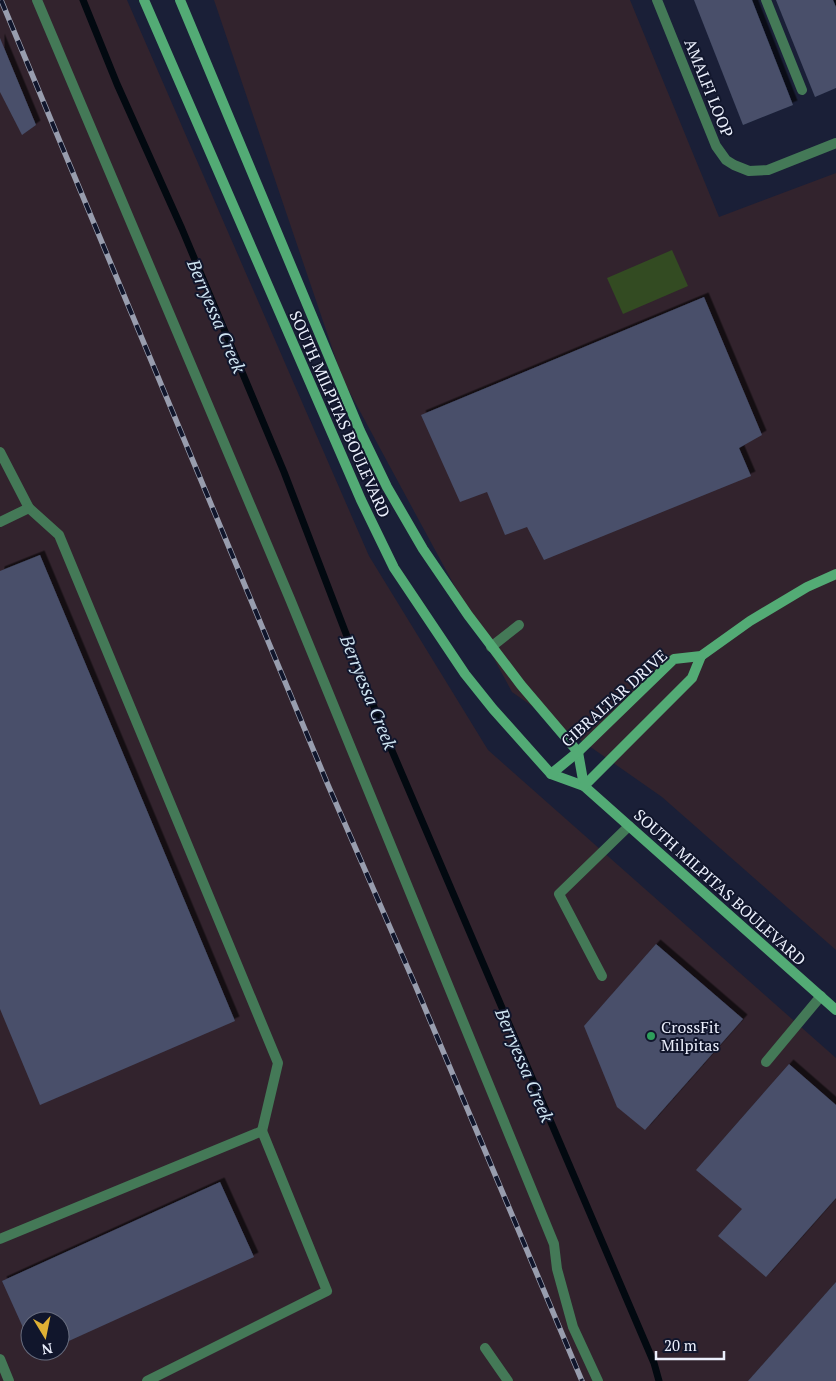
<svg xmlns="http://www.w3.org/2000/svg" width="836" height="1381" font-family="'PT Serif',serif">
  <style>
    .industrial { fill: #32232d; fill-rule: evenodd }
    .green { fill: #334b22 }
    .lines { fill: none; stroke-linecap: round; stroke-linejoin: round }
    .stream { stroke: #020910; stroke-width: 7 }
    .building { fill: #484f6a; filter: url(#shadow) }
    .lane { stroke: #447957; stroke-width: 10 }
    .street { stroke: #447957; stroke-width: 10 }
    .secondary { stroke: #53ab75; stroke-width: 10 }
    .rail-casing { stroke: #989dae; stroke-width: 5.5 }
    .rail { stroke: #11162c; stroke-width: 4; stroke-dasharray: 11; stroke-linecap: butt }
    .leisure-dot { fill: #2e9e5b; stroke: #11162c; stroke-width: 2 }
    .labels { text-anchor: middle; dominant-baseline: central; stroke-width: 4; stroke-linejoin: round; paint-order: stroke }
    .street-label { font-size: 16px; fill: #ebeffc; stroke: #11162c }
    .poi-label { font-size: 16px; fill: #ebeffc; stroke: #11162c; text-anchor: start }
    .water-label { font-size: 18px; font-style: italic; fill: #d0e5f2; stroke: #11162c }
  </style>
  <defs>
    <filter id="shadow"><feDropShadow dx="4.5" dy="-4.5" stdDeviation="0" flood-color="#0009"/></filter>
  </defs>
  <rect width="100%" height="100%" fill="#1a1f37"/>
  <g class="industrial">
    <path d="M0,0H127L369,556L488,750L836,1058V1381H0ZM30,1321H60V1351H30Z"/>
    <path d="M214,0H630L719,217L836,173V950L662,797L512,692L343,380Z"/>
  </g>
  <path class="green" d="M672,250L688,286L623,314L607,278Z"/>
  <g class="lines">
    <path class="stream" d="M83,0L117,84L182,229L284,472L381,725L654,1363L659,1381"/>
  </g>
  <g class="building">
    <path d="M694,0H752L793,105L743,125Z"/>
    <path d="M776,0H833L836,7V88L815,97Z"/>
    <path d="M0,38L36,125L22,135L0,92Z"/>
    <path d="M704,297L762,435L739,448L751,476L544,560L527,527L505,535L487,492L460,502L421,415Z"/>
    <path d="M40,555L235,1021L40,1105L0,1009V571Z"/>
    <path d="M656,944L743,1019L645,1130L617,1107L584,1026Z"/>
    <path d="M789,1064L836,1105V1198L766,1277L718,1236L742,1209L696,1170Z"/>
    <path d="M220,1182L254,1257L60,1345V1321H30V1343L2,1281Z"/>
    <path d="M836,1282V1381H748Z"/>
  </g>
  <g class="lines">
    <g class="lane">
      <path d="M37,0L290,599L554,1244L557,1269L573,1327L598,1381"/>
      <path d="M766,0L802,90"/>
      <path d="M0,452L29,508L59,535L278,1063L262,1131"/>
      <path d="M0,522L29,508"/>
      <path d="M491,647L519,625"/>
      <path d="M602,976L559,894L629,826"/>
      <path d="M766,1062L821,996"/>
      <path d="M0,1239L262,1131L327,1291L147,1381"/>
      <path d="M485,1348L508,1381"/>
      <path d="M0,1359L9,1381"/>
    </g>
    <path class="street" d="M657,0L716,146L726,160L734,165L749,171L768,170L836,143"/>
    <g class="secondary">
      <path d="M144,0L361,500L394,568L465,674L493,709L551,774L584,786L836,1010"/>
      <path d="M180,0L360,431L387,487L423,549L468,615L521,685L578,752L584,786"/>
      <path d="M551,774L578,752L674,659L701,656L750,621L807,587L836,574"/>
      <path d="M584,786L692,678L701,656"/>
    </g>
    <defs>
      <path id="rail" d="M1,0L328,785L416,987L582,1381"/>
    </defs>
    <use href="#rail" class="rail-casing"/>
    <use href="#rail" class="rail"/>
  </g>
  <circle class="leisure-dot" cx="651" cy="1036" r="5"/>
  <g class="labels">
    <g class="street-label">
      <text transform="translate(709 88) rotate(68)">AMALFI LOOP</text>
      <text transform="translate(340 414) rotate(66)">SOUTH MILPITAS BOULEVARD</text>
      <text transform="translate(614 698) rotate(-42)">GIBRALTAR DRIVE</text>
      <text transform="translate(720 887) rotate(42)">SOUTH MILPITAS BOULEVARD</text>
    </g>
    <g class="poi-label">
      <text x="661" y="1027">CrossFit<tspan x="661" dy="18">Milpitas</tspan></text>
    </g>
    <g class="water-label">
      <text transform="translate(217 316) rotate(67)">Berryessa Creek</text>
      <text transform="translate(369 692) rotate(68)">Berryessa Creek</text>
      <text transform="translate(525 1065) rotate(67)">Berryessa Creek</text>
    </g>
  </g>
  <g transform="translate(45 1336) rotate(170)"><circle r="24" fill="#11162c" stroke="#686d7f"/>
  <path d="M0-4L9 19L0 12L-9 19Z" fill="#dfb034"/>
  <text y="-8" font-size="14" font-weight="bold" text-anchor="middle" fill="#ebeffc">N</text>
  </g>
  <path d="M656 1351v8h68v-8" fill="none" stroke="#ebeffc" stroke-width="2.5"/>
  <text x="664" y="1351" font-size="15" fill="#ebeffc" stroke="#11162c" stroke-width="4" paint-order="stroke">20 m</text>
</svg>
